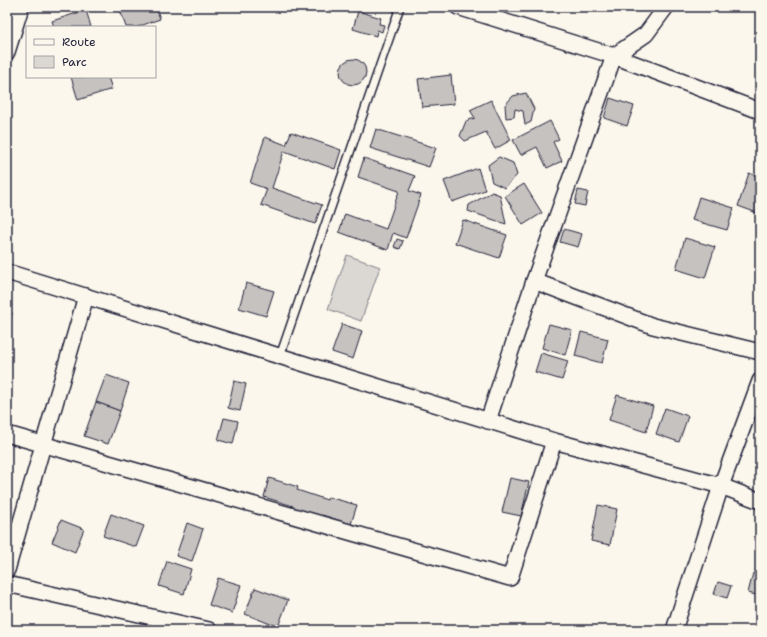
<svg xmlns="http://www.w3.org/2000/svg" width="767" height="637" font-family="'Shantell Sans',sans-serif">
  <style>
    .green { fill: #dbd8d3; stroke: #7e7d87 }
    .building { fill: #c6c2c0; stroke: #22223b }
    .lines { fill: none; stroke-linecap: round; stroke-linejoin: round }
    .lane-casing { stroke: #22223b; stroke-width: 10 }
    .street-casing { stroke: #22223b; stroke-width: 18 }
    .lane { stroke: #fbf7ec; stroke-width: 7 }
    .street { stroke: #fbf7ec; stroke-width: 15 }
  </style>
  <rect width="100%" height="100%" fill="#fbf7ec"/>
  <filter id="ink" filterUnits="userSpaceOnUse"><feTurbulence type="fractalNoise" baseFrequency=".025" numOctaves="2"/><feDisplacementMap in="SourceGraphic" scale="8" xChannelSelector="R" yChannelSelector="G"/><feConvolveMatrix kernelMatrix="1 2 1 2 8 2 1 2 1" color-interpolation-filters="sRGB"/></filter>
  <g filter="url(#ink)">
    <path class="green" d="M347,255L380,267L361,321L328,309Z"/>
    <g class="building">
      <path d="M119,7H156L160,19L137,27H126Z"/>
      <path d="M86,10L91,27H54L52,21Z"/>
      <path d="M358,11L381,18L379,24L384,25L382,32L377,30L376,36L353,29Z"/>
      <circle cx="353" cy="72" r="13"/>
      <path d="M451,75L454,104L422,107L418,79Z"/>
      <path d="M71,77H108L112,89L78,100Z"/>
      <path d="M760,77V88L756,87Z"/>
      <path d="M526,93L534,109L531,122L525,125L523,111L515,109L514,117L506,118L505,105L513,96Z"/>
      <path d="M610,98L634,106L627,126L604,118Z"/>
      <path d="M491,100L511,140L495,149L486,132L465,141L460,136L466,121L475,118L470,110Z"/>
      <path d="M550,121L559,139L553,142L562,161L547,168L537,147L521,155L513,140Z"/>
      <path d="M376,129L436,148L429,167L370,148Z"/>
      <path d="M291,132L341,150L335,169L284,151L272,188L322,205L315,224L261,205L267,189L250,183L265,137L286,145Z"/>
      <path d="M499,157L513,163L517,175L505,188L492,182L488,165Z"/>
      <path d="M364,158L415,176L409,191L421,195L406,238L393,233L388,250L339,232L345,214L386,229L399,191L358,177Z"/>
      <path d="M478,168L485,190L452,202L444,181Z"/>
      <path d="M749,173L760,177V214L738,206Z"/>
      <path d="M524,184L542,213L523,225L505,196Z"/>
      <path d="M578,190L588,192L585,206L575,204Z"/>
      <path d="M492,192L500,195L506,224L468,211L469,205Z"/>
      <path d="M699,197L734,208L727,230L692,220Z"/>
      <path d="M463,220L507,235L499,258L455,243Z"/>
      <path d="M564,229L582,234L578,247L560,242Z"/>
      <path d="M685,238L715,247L705,278L676,269Z"/>
      <path d="M397,239L403,241L400,249L394,247Z"/>
      <path d="M246,283L274,291L266,316L239,308Z"/>
      <path d="M7,312L12,313L7,333Z"/>
      <path d="M342,324L362,331L353,359L332,352Z"/>
      <path d="M549,324L572,330L565,355L542,348Z"/>
      <path d="M581,332L608,339L602,363L575,356Z"/>
      <path d="M541,353L568,361L562,380L535,372Z"/>
      <path d="M106,375L129,383L120,411L96,402Z"/>
      <path d="M234,381L246,384L240,411L228,408Z"/>
      <path d="M617,395L653,406L646,432L609,420Z"/>
      <path d="M96,402L120,411L108,444L84,436Z"/>
      <path d="M665,408L688,416L679,442L656,434Z"/>
      <path d="M224,418L238,421L233,444L218,440Z"/>
      <path d="M269,478L298,487L297,490L327,500L328,497L357,505L351,524L322,515L321,518L291,509L293,506L264,497Z"/>
      <path d="M510,478L529,482L521,516L502,512Z"/>
      <path d="M598,505L617,509L610,545L591,541Z"/>
      <path d="M111,514L144,526L136,547L103,536Z"/>
      <path d="M61,520L84,529L75,552L52,542Z"/>
      <path d="M187,523L203,529L192,561L176,556Z"/>
      <path d="M167,561L191,569L184,594L159,586Z"/>
      <path d="M753,573L760,575V596L748,593Z"/>
      <path d="M218,578L241,585L232,613L209,605Z"/>
      <path d="M718,582L731,586L727,598L714,594Z"/>
      <path d="M255,588L288,600L278,627L245,614Z"/>
    </g>
    <g class="lines">
      <defs>
        <path id="lane" d="M280,356L400,7"/>
        <g id="street">
          <path d="M458,7L614,56L760,111"/>
          <path d="M7,52L21,7"/>
          <path d="M7,272L554,441L721,486L760,501"/>
          <path d="M534,281L653,326L760,352"/>
          <path d="M488,421L534,281L614,56L646,34L666,7"/>
          <path d="M7,434L510,578L554,441"/>
          <path d="M7,570L86,296"/>
          <path d="M7,584L209,630"/>
          <path d="M674,630L721,486L760,381"/>
        </g>
      </defs>
      <use href="#lane" class="lane-casing"/>
      <use href="#street" class="street-casing"/>
      <use href="#lane" class="lane"/>
      <use href="#street" class="street"/>
    </g>
  </g>
  <rect width="767" height="637" fill="none" stroke="#fbf7ec" stroke-width="24"/>
  <rect x="12" y="12" width="743" height="613" fill="none" stroke="#22223b" stroke-width="1.5" filter="url(#ink)"/>
  <rect x="26" y="26" width="130" height="52" fill="#fbf7ec" stroke="#a4a2a5"/>
  <rect x="34" y="39" width="20" height="6" fill="#fbf7ec" stroke="#a4a2a5"/>
  <text x="62" y="46" font-size="12" fill="#22223b">Route</text>
  <rect x="34" y="56" width="20" height="12" fill="#dbd8d3" stroke="#a4a2a5"/>
  <text x="62" y="66" font-size="12" fill="#22223b">Parc</text>
</svg>
